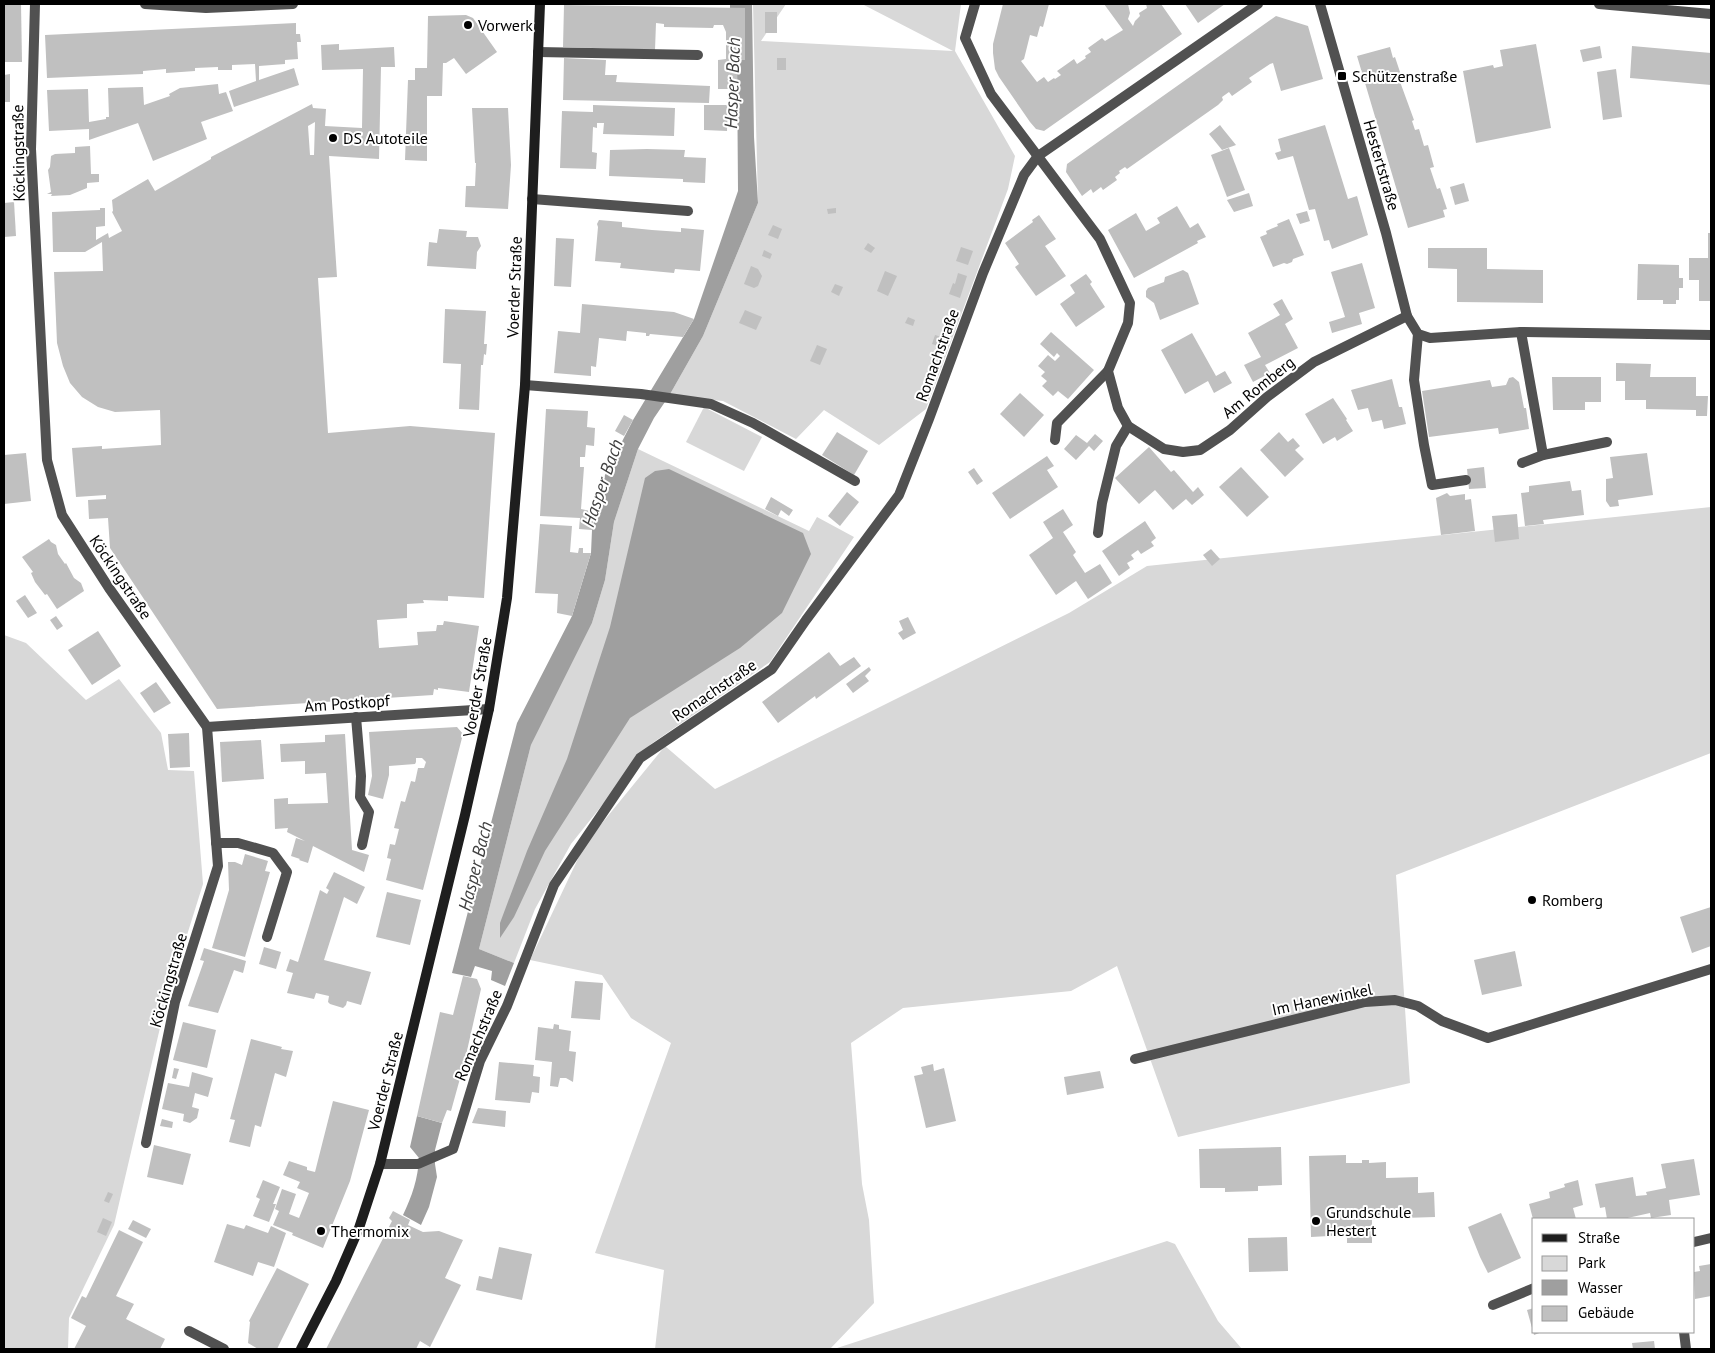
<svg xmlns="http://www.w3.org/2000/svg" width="1715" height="1353" font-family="'PT Sans',sans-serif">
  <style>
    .green { fill: #d8d8d8 }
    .water { fill: #9f9f9f }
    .building { fill: #c0c0c0; fill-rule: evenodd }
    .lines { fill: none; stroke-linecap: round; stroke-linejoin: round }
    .lane { stroke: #515151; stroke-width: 10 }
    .street { stroke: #515151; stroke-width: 10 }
    .secondary { stroke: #1e1e1e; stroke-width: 10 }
    .poi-dot { fill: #000; stroke: #fff; stroke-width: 2 }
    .labels { text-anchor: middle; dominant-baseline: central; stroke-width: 4; stroke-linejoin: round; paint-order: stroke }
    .poi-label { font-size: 16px; fill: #000; stroke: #fff; text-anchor: start }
    .street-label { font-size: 16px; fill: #000; stroke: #fff }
    .water-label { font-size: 18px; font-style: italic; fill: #404040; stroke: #fff }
  </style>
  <rect width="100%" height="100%" fill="#fff"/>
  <g class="green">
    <path d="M753,4H786L761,41L953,51L862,4H961L955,51L1015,156L1008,189L926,409L879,445L824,410L796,439L723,401L669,396L703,336L758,203Z"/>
    <path d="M704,407L762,437L744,471L686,442Z"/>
    <path d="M638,449L809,531L817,517L854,537L770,662L651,744L571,844L535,909L514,963L479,949L531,745L592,623L605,580L614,522Z"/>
    <path d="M1711,507V753L1396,875L1410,1083L1178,1137L1117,966L1071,991L903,1008L851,1043L862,1184L869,1220L874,1303L830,1349H655L664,1270L595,1253L671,1043L631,1018L602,975L530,960L585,844L665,746L715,789L1069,613L1147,566Z"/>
    <path d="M4,635L26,643L86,700L119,679L161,733L168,770L194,771L203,884L166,1002L114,1225L69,1318L68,1349H4Z"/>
    <path d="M1167,1241L1175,1244L1218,1321L1242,1349H834Z"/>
  </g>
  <g class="water">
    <path d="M730,4H752L754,137L758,203L703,336L669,396L654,418L638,449L614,522L605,580L592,623L531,745L479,949L514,963L505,986L491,980L492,971L475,966L471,977L452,973L517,723L572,616L591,553L592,530L605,475L633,420L694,319L738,191L737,60H745V9L730,8Z"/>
    <path d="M669,469L803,533L811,554L782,613L740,648L630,718L545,851L514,917L500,938V923L527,851L567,759L610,627L645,478L655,471Z"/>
    <path d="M417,1116L442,1123L435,1150V1164L437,1177L429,1207L421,1225L403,1215C412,1196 418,1179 419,1158L410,1147Z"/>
  </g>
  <g class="building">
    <path d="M4,4H21L22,62H4Z"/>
    <path d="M1003,4H1049L1043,27L1040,26L1037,37L1030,35L1024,59L1021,61L1037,82L1044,77L1048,82L1054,78L1055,79L1061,75L1057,71L1074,59L1077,64L1086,58L1085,56L1091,52L1088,48L1102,38L1105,41L1123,30L1104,4H1128L1130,13L1128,19L1133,26L1135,21L1140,16L1139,13L1147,8L1146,4H1161L1182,34L1044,131L1036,129L1030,122L999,77L995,69L993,53V44Z"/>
    <path d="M1185,4H1225L1198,23Z"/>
    <path d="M564,5L745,8V60H737V89H718V60L726,59V32L723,25H714L713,28L664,27V24L656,23L655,50L563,47Z"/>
    <rect x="765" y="12" width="12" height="21"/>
    <path d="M466,15L473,18L497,52L466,74L454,58L446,63H443L442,96H427V161L405,160L408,80H415V68H427L428,16Z"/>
    <path d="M1276,16L1308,26L1323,79L1281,91L1273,63L1270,64L1249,78L1252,82L1232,96L1229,92L1222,97L1223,100L1218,105L1127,169L1125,167L1119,171L1120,173L1115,177L1117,180L1103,190L1101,187L1093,193L1091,189L1082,196L1066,172L1067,164Z"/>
    <path d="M296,23V34H300L301,42H297L298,59L285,60V64L259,66V80L294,68L299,85L234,107L229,91L256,81L255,64L232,65V70H218V67L195,68V71L181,72L166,73V69L143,71V74L47,78L45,35Z"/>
    <path d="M339,44V50L394,47L395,67H381L379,159L329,156L337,277L318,278L328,433L410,426L495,433L484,598L448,596V601L423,600L424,603L407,604V618L377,620L379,648L418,645L417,632L436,631L437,625H443L444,621L479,626L469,692L438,688V690L434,689L433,695L217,709L110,548L108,518L89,519L88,500L106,499V495L76,497L72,448L102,446V449L161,445L160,410L115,412L98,407L82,397L70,383L63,366L57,343L54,272L103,271L102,242L85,252H53L52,212L100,210V208H105V226L96,227V240L108,233L109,238L122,231L112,212L113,211L112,200L148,179L155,191L211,159V157L312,104L313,108L326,109L325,126L362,128L363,69L322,70L321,45ZM315,122L314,155H310L308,126Z"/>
    <path d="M1536,44L1551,128L1476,143L1463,71L1493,65L1494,68L1503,66L1500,50Z"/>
    <path d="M1600,46L1602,58L1583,62L1580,50Z"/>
    <path d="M1632,46L1711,53V85L1630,78Z"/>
    <path d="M1390,47L1393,58L1395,57L1402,78L1399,79L1414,120L1412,121L1415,130L1419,129L1424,146L1428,145L1434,167L1430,168L1437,189L1440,188L1447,209L1443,210L1445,217L1408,228L1357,56Z"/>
    <path d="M564,58L606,60L605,75H617L616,82L710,86L709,103L563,100Z"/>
    <rect x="777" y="58" width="9" height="12"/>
    <path d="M1616,69L1622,117L1603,120L1597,72Z"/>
    <path d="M10,74V102H4V75Z"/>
    <path d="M218,84L219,94L226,92L233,111L201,122L207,139L153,161L138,123L89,140V129L49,131L47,90L88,89L89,122L106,119V117H109L108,88L143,87L144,105L170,96L169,94L180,88Z"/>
    <path d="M593,105L675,108L674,136L603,134L604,123H597V128L593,127L592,152L597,153L596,169L560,168L562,111L593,112Z"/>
    <path d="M704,105H728L727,131L704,130Z"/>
    <path d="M472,108H508L511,165L508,209L465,207L466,186H475L476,163H475Z"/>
    <path d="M1220,125L1223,129L1236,145L1222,150L1209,134Z"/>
    <path d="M1325,125L1348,199L1357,196L1368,235L1332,249L1329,240L1324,241L1315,209L1309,210L1293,156L1278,160L1275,153L1281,151L1278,139Z"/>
    <path d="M90,146L91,174H99V182L87,183V188L70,195L51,196L52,194H47L51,192L48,170L50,167L51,156L55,154L75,153V147Z"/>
    <path d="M1229,148L1245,190L1227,197L1211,155Z"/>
    <path d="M647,149L685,150L684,157L706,158L705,183L683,182V179L609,176L610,150Z"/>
    <path d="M1464,183L1469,201L1455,205L1450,187Z"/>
    <path d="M1249,193L1253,206L1234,212L1227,200Z"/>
    <path d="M14,202L16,236L4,237V203Z"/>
    <path d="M1177,206L1190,228L1198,223L1206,237L1197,241L1198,243L1134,278L1108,230L1136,213L1146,231L1160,223L1157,218Z"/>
    <path d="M836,208V213L828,214L827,209Z"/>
    <path d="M1307,211L1310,221L1300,224L1296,214Z"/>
    <path d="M1039,215L1056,239L1045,246L1066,276L1036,296L1015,267L1019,264L1005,243L1033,222L1032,220Z"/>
    <path d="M1289,219L1304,255L1293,259L1292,262L1287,264L1284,263L1273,267L1260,237L1267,234L1266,231L1278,226L1277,224Z"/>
    <path d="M599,220L622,222V227L652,230L681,232V228L704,230L700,271L675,269L674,273L620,268L621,263L595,261L598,227L597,224Z"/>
    <path d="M773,225L782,229L778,239L768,235Z"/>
    <path d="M439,229L467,231L466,237H478L481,246L477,252L476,269L427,266L429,242L437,243Z"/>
    <path d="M1708,233H1711V301H1699V280H1689V258H1708Z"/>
    <path d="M556,238L574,239L571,287L554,286Z"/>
    <path d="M868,243L875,248L871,253L864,249Z"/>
    <path d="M961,247L973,251L968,265L956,261Z"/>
    <path d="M1428,248H1487V269L1543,270V303L1457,302V269L1428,268Z"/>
    <path d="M764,250L772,254L770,259L762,256Z"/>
    <path d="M1362,263L1375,308L1359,313L1362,324L1332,333L1329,322L1345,317L1331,272Z"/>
    <path d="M1638,264L1679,265V278H1683V288H1679V300H1676V304H1663V300H1637Z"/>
    <path d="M751,266L758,269L762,276L758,286L754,288L744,284Z"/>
    <path d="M1183,270L1188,273L1199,304L1160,320L1154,303L1146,297V291L1148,288L1164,282L1165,277Z"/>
    <path d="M885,271L897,276L888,296L877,291Z"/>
    <path d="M958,273L967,276L960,298L949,294L953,283L955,284Z"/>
    <path d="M1086,274L1092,282L1090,284L1105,307L1076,327L1060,304L1075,293L1070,285Z"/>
    <path d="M835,284L843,287L839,296L831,292Z"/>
    <path d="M1282,299L1293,319L1285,324L1298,348L1265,365L1270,373L1253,382L1244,365L1261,357L1248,333L1280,315L1273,304Z"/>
    <path d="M582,304L674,312L694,319L683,337L650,334L649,336H646V333L627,331L626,341L599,338L596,367L591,366V376L554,373L558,331L580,333Z"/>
    <path d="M445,309L486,311L484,344H487L486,355L484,354L483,365H481L479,410L459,409L461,364L443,363Z"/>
    <path d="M745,310L762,317L756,330L739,323Z"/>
    <path d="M908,317L915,320L913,326L905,323Z"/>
    <path d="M1051,332L1094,370L1068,399L1058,391L1053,396L1042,386L1047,381L1041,376L1045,372L1038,366L1048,355L1055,361L1060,356L1057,353L1054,357L1040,344Z"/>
    <path d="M1192,333L1216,376L1225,371L1232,383L1214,393L1208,381L1185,394L1161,350Z"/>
    <path d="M935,335L945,338L942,347L932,344Z"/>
    <path d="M817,345L827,349L820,365L810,361Z"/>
    <path d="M1616,363L1651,364L1650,377H1696V396H1708L1707,416H1696V410L1646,409V400H1625V381H1616Z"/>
    <path d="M1513,377L1519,382L1524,408H1526L1529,429L1499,434L1498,428L1429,437L1422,391L1490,380L1492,387L1506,385L1509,378Z"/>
    <path d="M1552,377H1601V402H1585V410H1553Z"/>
    <path d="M1392,379L1399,407H1402L1406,424L1384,429L1382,420L1372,422L1368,408L1358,410L1351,390Z"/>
    <path d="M1020,393L1044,415L1024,437L1000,414Z"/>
    <path d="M1333,398L1347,419L1346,420L1353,431L1337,441L1335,437L1323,444L1305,414Z"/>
    <path d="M546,409L588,411L587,427L595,428L594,446L586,445L585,457H580V467H584L581,509L595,512L592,530L579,529L580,518L540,516Z"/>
    <path d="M624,415L633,420L624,436L615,431Z"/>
    <path d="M837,432L868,451L854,475L822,455Z"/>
    <path d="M1279,432L1288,442L1293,438L1300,446L1295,450L1304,459L1285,477L1260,450Z"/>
    <path d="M1095,434L1103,441L1094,451L1089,446L1076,460L1064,449L1076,435L1087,443Z"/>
    <path d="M1149,447L1171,472L1174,470L1193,492L1198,487L1204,495L1192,505L1186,499L1173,510L1155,490L1139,504L1115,478Z"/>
    <path d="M26,453L31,501L4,504V455Z"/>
    <path d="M1647,453L1653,495L1618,500L1619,506L1610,507L1606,501V479L1613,478L1610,457Z"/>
    <path d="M1047,456L1054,466L1047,470L1058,487L1010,519L992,493Z"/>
    <path d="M1241,467L1269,497L1247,517L1219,487Z"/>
    <path d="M1484,467L1486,488L1469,489L1467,469Z"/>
    <path d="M974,468L983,481L977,485L968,472Z"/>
    <path d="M1570,481L1572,491L1581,490L1584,515L1543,520L1544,524L1525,526L1521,493L1529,492V486Z"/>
    <path d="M847,492L859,502L840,526L828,516Z"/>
    <path d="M1447,493L1450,496L1465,494V500L1471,499L1475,531L1441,535L1436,498Z"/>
    <path d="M771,497L793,510L789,516L781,510L778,516L765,509Z"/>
    <path d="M1063,509L1073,525L1063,532L1076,552L1073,555L1085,573L1100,564L1112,583L1088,599L1076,581L1056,595L1029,555L1053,538L1043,522Z"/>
    <path d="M1517,514L1519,539L1495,542L1492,516Z"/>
    <path d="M1145,521L1156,538L1151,542L1154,546L1141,554L1138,550L1131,555L1134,559L1127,563L1130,568L1119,576L1102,551Z"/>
    <path d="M540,524L572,526L570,552L578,553L579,548H583V553H591L572,616L557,613L558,594L535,593Z"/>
    <path d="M49,539L51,542L56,545L58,554L65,564L66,563L74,578L81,583L84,591L57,609L47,594L45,595L35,582L31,573L33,572L22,557Z"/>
    <path d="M1211,549L1220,559L1212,566L1203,555Z"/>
    <path d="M25,595L37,613L28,618L16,601Z"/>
    <path d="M56,616L63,626L57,630L50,620Z"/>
    <path d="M908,617L916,633L903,640L898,633L903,630L899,621Z"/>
    <path d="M98,631L121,666L92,685L68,650Z"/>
    <path d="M829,652L840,666L854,657L861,666L816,699L815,696L778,723L762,702Z"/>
    <path d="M869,667L871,670L865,676L869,681L853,693L846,684Z"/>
    <path d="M156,682L171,703L154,713L140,693Z"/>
    <path d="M457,727L463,734L423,890L386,880L391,859L387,858L390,844L395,845L399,829L394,828L401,801L405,802L411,781L415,782L418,768H424L426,762L422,758H416V762L415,764L389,766V775L383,799L368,795L372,776L369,732Z"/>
    <path d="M189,733L190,767L170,768L168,734Z"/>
    <path d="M345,734L352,850L369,855L364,872L313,846L308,863L299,860L300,859L291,856L296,838L305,841L287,832L288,828L275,829L274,799L288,798V804L328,803L326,773L305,774V761L281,762L280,744L325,742V735Z"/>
    <path d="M261,740L264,779L222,782L220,742Z"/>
    <path d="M245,854L268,861L265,871L270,872L245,957L212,948L229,890L228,862H235L242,865Z"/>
    <path d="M334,872L365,887L357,904L344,897L324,960L371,972L361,1005L347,1001L346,1005L343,1008L330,1004L328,1002L329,996L316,993L314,999L287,993L293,973L286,971L290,959L298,962L320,890L327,894L329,890L326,888Z"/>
    <path d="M387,892L421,900L410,945L376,937Z"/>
    <path d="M1711,907V946L1692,953L1680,917Z"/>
    <path d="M264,947L281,952L276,969L259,964Z"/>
    <path d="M204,948L246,961L243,973L234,970L218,1013L188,1006L204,961L200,960Z"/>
    <path d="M1515,951L1522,986L1482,995L1474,960Z"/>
    <path d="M463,976L477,979L481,989L464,1064L451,1111L447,1110L442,1123L417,1116L440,1012L453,1015Z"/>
    <path d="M575,981L603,983L600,1020L571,1018Z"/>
    <path d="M183,1022L216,1030L207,1068L173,1060Z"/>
    <path d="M554,1024L559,1025V1029L571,1031L569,1051L576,1052L573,1082L566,1078H560L558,1087L550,1086L552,1062L535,1060L538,1027L553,1029Z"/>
    <path d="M251,1039L282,1047L281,1049L293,1051L286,1077L275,1073L261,1127L255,1125L250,1147L229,1142L235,1120L230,1119Z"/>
    <path d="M499,1062L534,1065L533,1076L540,1077L539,1093L532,1092L530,1103L495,1100Z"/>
    <path d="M933,1064L934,1071L944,1068L956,1121L926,1128L914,1076L923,1074L921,1067Z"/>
    <path d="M174,1068L179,1069L176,1079L172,1078Z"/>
    <path d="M1100,1071L1104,1088L1067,1095L1064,1077Z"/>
    <path d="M192,1072L213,1078L208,1097L195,1093L192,1107L199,1109L197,1118L190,1123L183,1121L184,1114L162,1109L168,1083L189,1087Z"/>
    <path d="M333,1101L369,1110L350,1181L323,1248L292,1235L293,1233L273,1225L279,1211L275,1209L282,1189L296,1194L289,1214L299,1218L309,1193L297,1188L300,1182L283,1175L289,1161L307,1167V1170L315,1172Z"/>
    <path d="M478,1108L506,1111L505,1127L472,1123Z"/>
    <path d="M162,1119L173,1122L172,1128L160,1126Z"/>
    <path d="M154,1145L191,1154L183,1185L147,1177Z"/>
    <path d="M1281,1147L1282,1185L1258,1186V1191L1225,1192V1188H1200L1199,1149Z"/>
    <path d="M1346,1155V1163H1362V1160H1369V1163L1386,1162V1178L1418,1177V1193L1434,1192L1435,1217L1372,1219V1243H1347V1235L1311,1237L1309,1156Z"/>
    <path d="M1694,1159L1700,1195L1669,1200L1671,1215L1651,1218L1650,1213L1623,1219H1607L1605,1207L1600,1208L1595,1184L1633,1177L1636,1196L1647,1195L1646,1192L1666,1188L1661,1164Z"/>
    <path d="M263,1180L280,1187L273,1204H276L269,1222L253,1216L260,1199L256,1197Z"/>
    <path d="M1578,1180L1583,1205L1573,1208L1576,1219H1533L1529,1204L1550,1198L1549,1192L1565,1187L1564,1184Z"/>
    <path d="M108,1192L113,1194L109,1203L104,1201Z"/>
    <path d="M393,1211L410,1220L408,1225L423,1232L439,1231L463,1240L445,1278L461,1285L430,1347L420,1341L416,1349H326L392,1221L389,1218Z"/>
    <path d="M1501,1213L1521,1258L1488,1273L1480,1257L1468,1227Z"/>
    <path d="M103,1218L112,1222L106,1236L97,1232Z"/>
    <path d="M133,1220L151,1229L146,1238L128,1229Z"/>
    <path d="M227,1224L244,1229L246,1225L268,1233L271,1226L286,1233L274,1267L258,1262L253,1276L214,1262Z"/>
    <path d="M119,1230L143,1242L116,1296L134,1304L126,1319L165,1339L160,1349H74L86,1326L71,1318L82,1296L86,1298Z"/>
    <path d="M1287,1237L1288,1271L1249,1272L1248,1238Z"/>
    <path d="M499,1247L532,1254L522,1300L476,1290L479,1276L492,1279Z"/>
    <path d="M1711,1264V1296L1695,1299L1694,1272L1700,1271L1699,1266Z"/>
    <path d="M277,1268L309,1284L277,1349H258L248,1343L250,1322L249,1321Z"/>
    <path d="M1534,1308V1332H1542L1534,1335L1527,1310Z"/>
    <path d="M1654,1341L1655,1349H1633L1632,1343Z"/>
  </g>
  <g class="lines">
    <g class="lane">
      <path d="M538,52L698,55"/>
      <path d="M532,199L688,211"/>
      <path d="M1521,332L1543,455"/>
      <path d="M1418,334L1414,380L1424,445L1432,485L1466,480"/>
      <path d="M1055,440L1057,423L1108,371"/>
      <path d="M1522,463L1543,455L1607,442"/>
      <path d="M1098,533L1102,503L1116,446L1128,426"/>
      <path d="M356,717L361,776L360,797L369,812L362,845"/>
      <path d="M216,843H238L273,853L287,872L267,937"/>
      <path d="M1135,1059L1365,1002L1395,1000L1418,1006L1442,1021L1488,1038L1711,969"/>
      <path d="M189,1331L224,1349"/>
    </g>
    <g class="street">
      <path d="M35,4L31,149L47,460L62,515L109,588L207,727L218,866L175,1002L146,1143"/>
      <path d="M145,4L206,8L293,4"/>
      <path d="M975,4L965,38L991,94L1100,239L1130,303L1128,323L1108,371L1118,408L1128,426L1164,449L1183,452L1200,450L1230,430L1267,397L1314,362L1407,316"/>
      <path d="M1320,4L1386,233L1407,316L1418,334L1430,338L1521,332L1711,335"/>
      <path d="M1599,4L1711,14"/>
      <path d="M525,385L641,394L711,404L753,423L855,481"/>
      <path d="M207,727L489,709"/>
      <path d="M380,1164H418L453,1149L480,1061L507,1006L554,885L640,758L772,669L806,620L899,495L929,419L983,273L1024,175L1038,156L1258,4"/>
      <path d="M1694,1242L1711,1238"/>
      <path d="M1493,1305L1534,1288"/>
      <path d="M1684,1332L1686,1349"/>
    </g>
    <path class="secondary" d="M301,1349L336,1281L359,1228L380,1164L465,815L489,709L507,598L525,385L540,4"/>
  </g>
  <g class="poi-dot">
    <circle cx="468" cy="25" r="5"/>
    <rect x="1337" y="71" width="10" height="10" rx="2.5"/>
    <circle cx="333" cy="138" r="5"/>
    <circle cx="1532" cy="900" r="5"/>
    <circle cx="1316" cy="1221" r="5"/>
    <circle cx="321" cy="1231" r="5"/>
  </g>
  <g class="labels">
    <g class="poi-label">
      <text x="478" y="25">Vorwerk</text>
      <text x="1352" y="76">Schützenstraße</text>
      <text x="343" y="138">DS Autoteile</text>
      <text x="1542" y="900">Romberg</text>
      <text x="1326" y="1212">Grundschule<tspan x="1326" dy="18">Hestert</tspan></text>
      <text x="331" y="1231">Thermomix</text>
    </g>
    <g class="street-label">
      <text transform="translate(18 153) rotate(-91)">Köckingstraße</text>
      <text transform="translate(1382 165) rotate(74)">Hestertstraße</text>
      <text transform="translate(514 287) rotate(-88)">Voerder Straße</text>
      <text transform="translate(937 355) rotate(-70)">Romachstraße</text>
      <text transform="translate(1258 387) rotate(-39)">Am Romberg</text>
      <text transform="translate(121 577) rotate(56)">Köckingstraße</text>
      <text transform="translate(477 687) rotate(-80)">Voerder Straße</text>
      <text transform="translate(714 690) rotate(-34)">Romachstraße</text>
      <text transform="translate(347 703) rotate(-4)">Am Postkopf</text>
      <text transform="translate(168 980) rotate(-74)">Köckingstraße</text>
      <text transform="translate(1322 999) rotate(-12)">Im Hanewinkel</text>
      <text transform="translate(478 1035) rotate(-67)">Romachstraße</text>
      <text transform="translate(385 1081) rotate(-76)">Voerder Straße</text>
    </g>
    <g class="water-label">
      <text transform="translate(732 83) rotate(-88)">Hasper Bach</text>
      <text transform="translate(602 483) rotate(-71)">Hasper Bach</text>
      <text transform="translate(475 866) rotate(-76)">Hasper Bach</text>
    </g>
  </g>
  <rect width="1715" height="1353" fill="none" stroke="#000000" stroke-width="10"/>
  <rect x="1532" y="1218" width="162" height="115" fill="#ffffff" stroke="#999999"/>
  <rect x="1542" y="1234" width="25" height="8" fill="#1e1e1e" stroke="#999999"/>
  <text x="1578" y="1243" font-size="15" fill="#000000">Straße</text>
  <rect x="1542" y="1256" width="25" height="15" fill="#d8d8d8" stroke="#999999"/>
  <text x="1578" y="1268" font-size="15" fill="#000000">Park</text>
  <rect x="1542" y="1280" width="25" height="15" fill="#9f9f9f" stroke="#999999"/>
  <text x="1578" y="1293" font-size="15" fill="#000000">Wasser</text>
  <rect x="1542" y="1306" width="25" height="15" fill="#c0c0c0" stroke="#999999"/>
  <text x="1578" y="1318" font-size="15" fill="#000000">Gebäude</text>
</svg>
